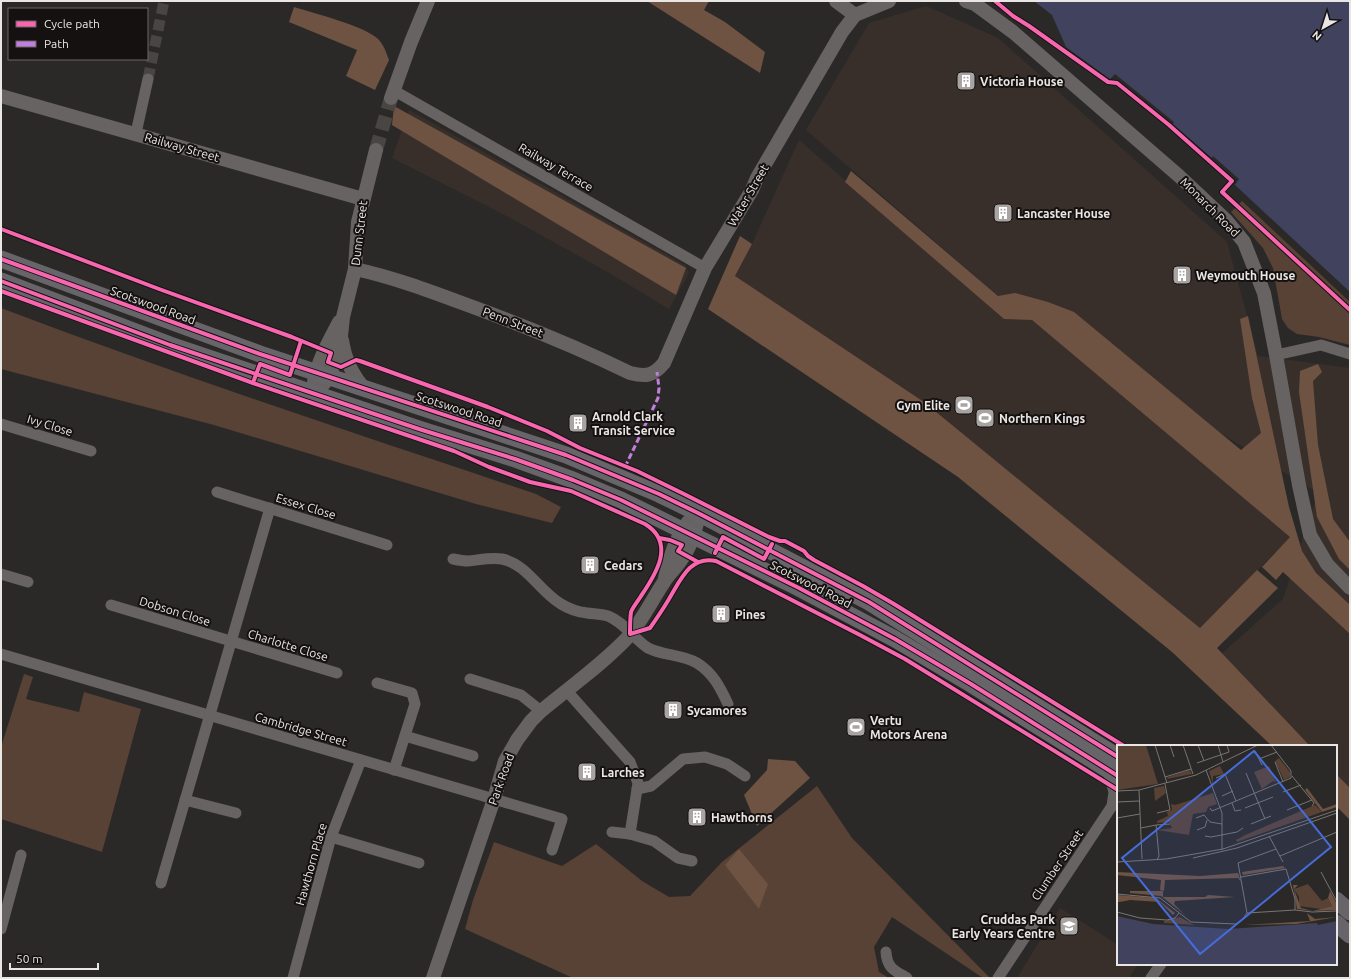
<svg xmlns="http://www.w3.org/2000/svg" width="1351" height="979" font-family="Ubuntu,sans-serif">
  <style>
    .built { fill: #392f2a }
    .green { fill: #584135 }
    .forest { fill: #6e5242 }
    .water { fill: #40425e }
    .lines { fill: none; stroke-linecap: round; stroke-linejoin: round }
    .minor-tunnel { stroke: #484543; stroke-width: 11; stroke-dasharray: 11 5.5; stroke-linecap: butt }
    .tertiary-tunnel { stroke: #484543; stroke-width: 14; stroke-dasharray: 14 7; stroke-linecap: butt }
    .minor { stroke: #666362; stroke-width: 11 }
    .tertiary { stroke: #666362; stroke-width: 14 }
    .primary { stroke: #67656a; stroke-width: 17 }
    .quiet { stroke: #c07fdc; stroke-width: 3; stroke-dasharray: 6 3; stroke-linecap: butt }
    .cycleway-casing { stroke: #141110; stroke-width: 6 }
    .cycleway { stroke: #f766af; stroke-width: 4 }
    .labels { text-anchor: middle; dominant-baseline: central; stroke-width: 4; stroke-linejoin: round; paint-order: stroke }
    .poi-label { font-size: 12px; font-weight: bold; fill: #eae6e4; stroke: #141110; text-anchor: start }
    .street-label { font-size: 12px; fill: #eae6e4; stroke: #141110 }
    .inset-road { fill: none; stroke: #777573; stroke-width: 1 }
    .view { fill: #466cda; fill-opacity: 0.15; stroke: #466cda; stroke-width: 2 }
    .inset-edge { fill: none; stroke: #eae6e4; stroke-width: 2 }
  </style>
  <rect width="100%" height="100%" fill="#2b2927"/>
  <g class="built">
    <path d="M926,6L998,38L1227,242L1258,356L1350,368V790L1336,776V746H1306L1218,657L1283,599L1318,493L998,296L806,130L869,23Z"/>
    <path d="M409,110L685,265L689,273L669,309L611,274L503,214L392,158Z"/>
    <path d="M799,140L1004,319L1032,320L1291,537L1200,628L924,402L735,276L752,244Z"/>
    <path d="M1060,908L1118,945V964H1138L1129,978H1017Z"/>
  </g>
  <g class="green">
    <path d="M1242,201L1350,302V345L1319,337L1297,334L1288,328L1282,319L1273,268L1263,248L1231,212Z"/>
    <path d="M1,308C177,375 357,434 536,494L561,507L552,523L476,504L214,425L1,369Z"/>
    <path d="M24,674L33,677L26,699L79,712L84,692L141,709L102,852L1,819V747Z"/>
    <path d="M817,786L852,838L990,978H983L892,917L874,947L879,972L889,978H573L465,929L473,900L494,842L562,866L596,844L642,881L669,897L690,896L722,862Z"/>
  </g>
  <g class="forest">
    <path d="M647,1H709L704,10L725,22L765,52L760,73Z"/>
    <path d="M294,7C313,13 365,26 378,39C384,45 386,52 389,60L375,90L346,76L357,50L289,22Z"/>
    <path d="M394,106L686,268L676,295L392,125Z"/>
    <path d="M851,171L998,296L1015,293L1048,302L1074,312L1241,450L1261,433L1252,398L1240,319L1248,316L1289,507L1302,551L1316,573L1350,605V634L1283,572L1276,580L1262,567L1290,537L1032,320L1004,319L845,182Z"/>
    <path d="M740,236L752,244L735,276L924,402L1200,628L1257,570L1278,588L1217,648L1310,746H1272L1172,652L958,477L708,309Z"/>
    <path d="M1318,364L1322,372L1313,381L1318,445L1333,519L1350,542V570L1339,559L1317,517L1299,392L1300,371Z"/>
    <path d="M768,759L795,761L810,778L757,826L744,795L767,770Z"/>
    <path d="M1336,774L1350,788V820L1336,806Z"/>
    <path d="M739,849L768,884L759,909L725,865Z"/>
  </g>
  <path class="water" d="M1034,1H1350V292L1235,185L1239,179L1213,156L1212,158L1173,124L1174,122L1115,74L1110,79L1066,47L1052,15Z"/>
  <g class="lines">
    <path class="minor-tunnel" d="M148,79L164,1"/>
    <path class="tertiary-tunnel" d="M376,150L391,98"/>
    <g class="minor">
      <path d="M393,90L705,268"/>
      <path d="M136,133L148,79"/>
      <path d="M1276,355L1321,345L1350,354"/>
      <path d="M1,424L91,451"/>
      <path d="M217,492L387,545"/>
      <path d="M453,559C458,560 463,561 468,561C479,560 491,557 502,559C527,564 540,592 561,604C569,609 578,612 587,613C594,614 601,614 608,616C624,622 634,639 648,648C664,656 682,654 697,663C713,673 720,687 728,704"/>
      <path d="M1,574L28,582"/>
      <path d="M111,605L337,673"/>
      <path d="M1,654L562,819L552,850"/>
      <path d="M470,679L521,695L541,711"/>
      <path d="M377,683L412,693L415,704L394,770"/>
      <path d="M566,690L630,762L638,783L630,834L654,841L678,858L692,861"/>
      <path d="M405,736L473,756"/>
      <path d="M1108,770L1114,792L1112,806"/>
      <path d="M637,789L651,786L683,759L705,757L727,764L745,776"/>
      <path d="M185,800L236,813"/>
      <path d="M612,832L630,834"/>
      <path d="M331,837L419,863"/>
      <path d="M161,883L270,508"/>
      <path d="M1,929L21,855"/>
      <path d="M886,952C887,968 894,970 907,978"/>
      <path d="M293,978L331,837L361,760"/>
      <path d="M998,978L1112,806L1118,800"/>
      <path d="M1151,978L1161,964"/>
    </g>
    <g class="tertiary">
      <path d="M836,1L855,15"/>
      <path d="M966,1L975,4L1013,32L1179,176L1226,220L1244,242L1264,293L1276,355L1299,485L1310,535L1327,564L1350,588"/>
      <path d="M1,96L363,199"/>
      <path d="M391,98L411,42L428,1"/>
      <path d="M355,269C392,277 427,290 462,303C520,324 575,346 630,373C646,377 653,376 664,363L705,268L752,190L757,178L842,32L855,15L889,1"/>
      <path d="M342,340C345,360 352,375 365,389"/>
      <path d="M314,382C318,360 329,341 339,322"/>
      <path d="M316,394L329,377L337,356L341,336L343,317L355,269L358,222L376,150"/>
      <path d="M665,578C670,558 675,538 688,522"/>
      <path d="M433,978L494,799L505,761L517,740L531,721L541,711C571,686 603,664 629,636C643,619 652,600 664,582C668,575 674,570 679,563C690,548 697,531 698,513"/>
    </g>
    <g class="primary">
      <path d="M1,259L260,354L566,455L659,494L698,513L869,602L1118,757"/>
      <path d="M1,281L170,345L419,429L515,459L573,480L621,500L799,588L895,639L971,684L1118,776"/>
      <path d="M1336,900L1350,912"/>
      <path d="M1336,923L1350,935"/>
    </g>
    <path class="quiet" d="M625,467L658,398L659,388L657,372"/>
    <defs>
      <g id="cycleway">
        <path d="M995,1L1013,16L1029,26L1108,82L1117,83L1169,125L1232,181L1222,192L1350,310"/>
        <path d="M1,229L159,289L292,337L331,353L328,362L341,367L356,360L360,361L488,407L547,431L580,448L637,471L684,494L769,537L780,541H785L804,551L808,556L814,560L863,586L894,604L1124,746"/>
        <path d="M1,259L260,354L566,455L659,494L698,513L869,602L1118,757"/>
        <path d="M1,281L170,345L419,429L515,459L573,480L621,500L799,588L895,639L971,684L1118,776"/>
        <path d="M1,291L253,383L454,451L489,467L530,482L571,491L645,524C676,543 656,574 641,596C638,601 633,607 631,612C630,619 630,627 630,634L650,628C657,618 663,609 669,599C680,581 690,555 716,561L860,635L905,659L1118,790"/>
        <path d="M254,380L260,364L290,375L301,341"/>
        <path d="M659,538L670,540L682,545L678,551L698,562"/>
        <path d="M715,553L723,537L764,559L772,544"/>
      </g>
    </defs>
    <use href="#cycleway" class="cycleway-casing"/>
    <use href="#cycleway" class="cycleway"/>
  </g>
  <defs>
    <symbol id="building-square" viewBox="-11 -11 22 22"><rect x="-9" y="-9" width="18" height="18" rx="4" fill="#a7a4a2" stroke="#141110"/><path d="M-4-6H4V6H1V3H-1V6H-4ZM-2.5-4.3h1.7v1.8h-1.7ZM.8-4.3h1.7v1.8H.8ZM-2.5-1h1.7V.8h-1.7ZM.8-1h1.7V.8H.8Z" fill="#fff"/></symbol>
    <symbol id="stadium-square" viewBox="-11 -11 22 22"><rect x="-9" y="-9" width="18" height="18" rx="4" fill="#a7a4a2" stroke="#141110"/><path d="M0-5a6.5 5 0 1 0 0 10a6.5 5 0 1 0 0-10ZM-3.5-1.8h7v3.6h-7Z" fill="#fff"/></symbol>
    <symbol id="school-square" viewBox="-11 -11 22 22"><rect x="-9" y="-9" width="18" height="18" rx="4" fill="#a7a4a2" stroke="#141110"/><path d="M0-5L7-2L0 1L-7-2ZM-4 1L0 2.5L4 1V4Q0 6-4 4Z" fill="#fff"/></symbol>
  </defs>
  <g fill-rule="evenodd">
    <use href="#building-square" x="955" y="70" width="22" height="22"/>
    <use href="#building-square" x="992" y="202" width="22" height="22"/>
    <use href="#building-square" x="1171" y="264" width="22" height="22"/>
    <use href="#stadium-square" x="953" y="394" width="22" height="22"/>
    <use href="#stadium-square" x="974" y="407" width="22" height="22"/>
    <use href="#building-square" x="567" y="412" width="22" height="22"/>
    <use href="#building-square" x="579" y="554" width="22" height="22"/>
    <use href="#building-square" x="710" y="603" width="22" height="22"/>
    <use href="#building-square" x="662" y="699" width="22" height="22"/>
    <use href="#stadium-square" x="845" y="716" width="22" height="22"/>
    <use href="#building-square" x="576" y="761" width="22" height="22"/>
    <use href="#building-square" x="686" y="806" width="22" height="22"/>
    <use href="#school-square" x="1058" y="915" width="22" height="22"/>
  </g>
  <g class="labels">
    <g class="poi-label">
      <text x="980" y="81">Victoria House</text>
      <text x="1017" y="213">Lancaster House</text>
      <text x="1196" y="275">Weymouth House</text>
      <text x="950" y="405" text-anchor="end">Gym Elite</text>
      <text x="592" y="416">Arnold Clark<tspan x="592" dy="14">Transit Service</tspan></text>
      <text x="999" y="418">Northern Kings</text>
      <text x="604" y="565">Cedars</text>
      <text x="735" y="614">Pines</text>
      <text x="687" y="710">Sycamores</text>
      <text x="870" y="720">Vertu<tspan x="870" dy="14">Motors Arena</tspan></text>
      <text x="601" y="772">Larches</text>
      <text x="711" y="817">Hawthorns</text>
      <text x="1055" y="919" text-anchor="end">Cruddas Park<tspan x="1055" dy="14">Early Years Centre</tspan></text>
    </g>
    <g class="street-label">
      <text transform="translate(182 147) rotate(16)">Railway Street</text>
      <text transform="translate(556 167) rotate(30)">Railway Terrace</text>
      <text transform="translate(748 195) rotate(-60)">Water Street</text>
      <text transform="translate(1210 207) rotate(45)">Monarch Road</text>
      <text transform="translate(359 233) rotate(-83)">Dunn Street</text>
      <text transform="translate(153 305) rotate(20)">Scotswood Road</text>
      <text transform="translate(513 322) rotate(21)">Penn Street</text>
      <text transform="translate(459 409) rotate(18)">Scotswood Road</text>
      <text transform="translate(50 425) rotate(17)">Ivy Close</text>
      <text transform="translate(306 506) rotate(17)">Essex Close</text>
      <text transform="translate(811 584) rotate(27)">Scotswood Road</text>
      <text transform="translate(175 611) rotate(17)">Dobson Close</text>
      <text transform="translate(288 645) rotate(17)">Charlotte Close</text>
      <text transform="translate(301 729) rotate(16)">Cambridge Street</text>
      <text transform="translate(501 779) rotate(-70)">Park Road</text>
      <text transform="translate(311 864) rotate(-74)">Hawthorn Place</text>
      <text transform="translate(1057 865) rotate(-56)">Clumber Street</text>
    </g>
  </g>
  <g transform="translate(1117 745)">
    <rect width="220" height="220" fill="#2b2927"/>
    <path d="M0,0H29L41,39L0,45ZM162,13L173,27V32L167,35L158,16ZM103,21L107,29L96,31V39L92,26ZM152,21L159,38L156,36L145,44L137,27ZM73,25L75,29L50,34L51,32ZM47,41L49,48L38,56L37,43ZM96,48L100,59L91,62L89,67L76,69L72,90L40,85L55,83L52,77L40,78V76L51,71L50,67L55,65L54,59L58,60ZM198,60L205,67L120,97L119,95L128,90ZM191,139L205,156L211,153L215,161L204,164L182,161V152L177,144ZM63,172L77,180L47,178V176Z" fill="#584135"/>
    <path d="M190,43L206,64L220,59V62L205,67L188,45ZM166,121L168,123L126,130L125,127ZM0,127L83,131L121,128L124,137L121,133L48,135L47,146L43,145L44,135L0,130ZM176,140H181L177,144L184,163L196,166L215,161L211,153L213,146L220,159V165L196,166L180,164ZM13,146H46V152H88L91,150L118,152L58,156L57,159L68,170L44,151L13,148ZM0,150L39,153L58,168L56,170L43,157L13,155L3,157H0ZM190,168L198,174L220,172L179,179L128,180L193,176Z" fill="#6e5242"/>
    <path d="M0,171L36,179L111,184L200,178L201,180L220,176V220H0Z" fill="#40425e"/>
    <path class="inset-road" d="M38,0L50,38M53,0L57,12M66,0L76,29M81,0L87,16M101,0L106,17M138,6L145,20M142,14L160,7M158,17L166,37M80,18L112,7L110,0M89,25L105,68V105M129,28L148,74M175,31L197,58L195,61M48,32L74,24M99,33L108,29L119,56M22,45L25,114M0,46L22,45L79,30L141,0M166,47L184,40M105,51L116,46M0,57L22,56M115,58L118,66L124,65M93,63L95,66L174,33V26L154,0M128,63L156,52M170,65L195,55M40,68L53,65L48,39M0,73L23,69M79,73L87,70L93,77L105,79M134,79L154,71M39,80L53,79M24,83L39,80L42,111L40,115M80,85L88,82L90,75M88,91L94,92L120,87L126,83M152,91L166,117M163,111L220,87M76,113L120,103L220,68M0,117L49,114L106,104L220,65M169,124L178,154V165M204,127L220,157M124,132L169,124M0,149L43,153L74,177L119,179L125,175L130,168L121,118L159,104M0,167L23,173L50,175L58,173L62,168M130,168L178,165L195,167L220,166"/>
    <path class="view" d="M137,6L214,102L83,209L5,113Z"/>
    <rect width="220" height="220" class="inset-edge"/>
  </g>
  <rect width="1351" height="979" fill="none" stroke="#eae6e4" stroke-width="4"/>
  <rect x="8" y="8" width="140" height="52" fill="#141110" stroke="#6a6665"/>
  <rect x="16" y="21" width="20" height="6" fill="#f766af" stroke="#6a6665"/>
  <text x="44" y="28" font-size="12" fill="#eae6e4">Cycle path</text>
  <rect x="16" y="41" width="20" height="6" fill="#c07fdc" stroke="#6a6665"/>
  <text x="44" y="48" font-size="12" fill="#eae6e4">Path</text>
  <g transform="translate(1323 28) rotate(219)" stroke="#141110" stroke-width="3" paint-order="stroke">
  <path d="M0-3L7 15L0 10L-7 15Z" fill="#eae6e4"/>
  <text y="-6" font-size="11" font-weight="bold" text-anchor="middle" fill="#eae6e4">N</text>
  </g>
  <path d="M10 963v6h88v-6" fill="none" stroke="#eae6e4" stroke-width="2"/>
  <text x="16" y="963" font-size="12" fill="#eae6e4" stroke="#141110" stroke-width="3" paint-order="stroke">50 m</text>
</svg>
